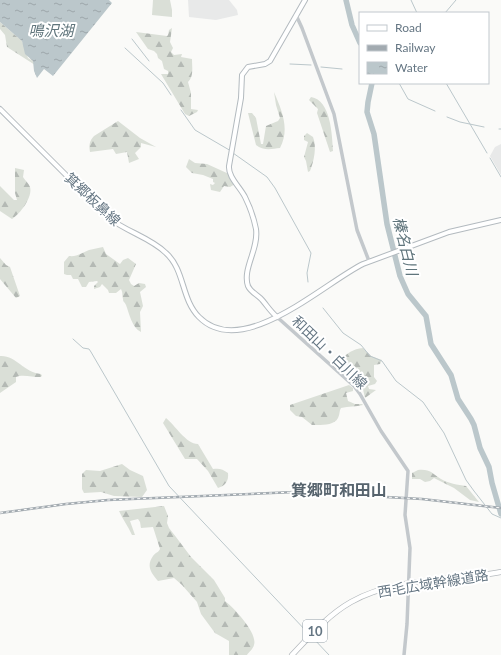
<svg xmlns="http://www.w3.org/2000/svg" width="501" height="655" font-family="Lato,'Noto Sans JP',sans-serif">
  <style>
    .built { fill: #e8e9e9 }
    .forest { fill: url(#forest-firs) }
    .green { fill: #dadfd7 }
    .water { fill: url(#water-ripples) }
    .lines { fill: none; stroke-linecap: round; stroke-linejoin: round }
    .stream { stroke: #bbc7cb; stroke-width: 1 }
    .river { stroke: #bbc7cb; stroke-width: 5.5 }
    .secondary-casing { stroke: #b3babf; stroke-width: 6 }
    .primary-casing { stroke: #b5babe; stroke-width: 6 }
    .tertiary { stroke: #c3c8cc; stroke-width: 3.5 }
    .secondary { stroke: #fff; stroke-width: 4 }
    .primary { stroke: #fff; stroke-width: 4.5 }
    .rail-casing { stroke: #a2aab0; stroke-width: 2.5 }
    .rail { stroke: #fff; stroke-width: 1; stroke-dasharray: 3; stroke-linecap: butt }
    .labels { text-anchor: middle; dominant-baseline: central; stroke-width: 4; stroke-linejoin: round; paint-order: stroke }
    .shield { fill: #fff; stroke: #939fa8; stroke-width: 1 }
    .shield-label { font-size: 13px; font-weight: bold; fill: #657683 }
    .street-label { font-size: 14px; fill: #657683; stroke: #fff }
    .water-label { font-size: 15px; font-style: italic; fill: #60757c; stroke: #fff }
    .quarter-label { font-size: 16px; font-weight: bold; fill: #57646e; stroke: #fff }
  </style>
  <defs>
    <pattern id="forest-firs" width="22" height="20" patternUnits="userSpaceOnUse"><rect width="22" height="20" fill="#dadfd7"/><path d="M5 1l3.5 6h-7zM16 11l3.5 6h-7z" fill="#b4b9b4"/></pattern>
    <pattern id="water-ripples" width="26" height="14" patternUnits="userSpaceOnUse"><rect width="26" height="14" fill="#bbc7cb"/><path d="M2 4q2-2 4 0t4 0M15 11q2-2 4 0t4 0" fill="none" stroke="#9ca6aa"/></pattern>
  </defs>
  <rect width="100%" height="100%" fill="#fafaf8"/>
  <g class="built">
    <path d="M188,0H229L237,10L238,15L216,20L189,17Z"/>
    <path d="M501,144V175L490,156L495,147Z"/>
  </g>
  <g class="forest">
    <path d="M0,22L22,41L28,58L33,61L35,65L7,47L5,35L0,29Z"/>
    <path d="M172,28L170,42L173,48L171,52L174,55L182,54L181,57L192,59C192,68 194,76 188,82L191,93V109L198,110L197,112L189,116L185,114L161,74H168V71L164,69L162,61L158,58L157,54L154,51L148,49L136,32L167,36L168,35L169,30Z"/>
    <path d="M274,92C282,111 290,129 280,148C272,149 263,151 256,145L248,113H252L256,118L261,144H263L266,126L278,121L280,118L276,105Z"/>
    <path d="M311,97C331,100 332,135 333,151L330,152L317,113L318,109L309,100Z"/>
    <path d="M118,121L140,138L156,147L141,143V147L135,153L139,159L129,163L127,152L116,154L113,149L90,152C89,146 89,141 94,136Z"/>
    <path d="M307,133L313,137C317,147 314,161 310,171L308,172L306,161L304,157L308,142L304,140V136Z"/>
    <path d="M189,159L195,163L207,164L229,174L235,184L230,187L224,186L220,192L211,190L210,184L213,185L215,183L213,182V179L203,175L192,173L186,167Z"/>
    <path d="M15,168L24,170L23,177C25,180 29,184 30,187C33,197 20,214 12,219L0,211V186L14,200H17L15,193Z"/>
    <path d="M103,247L106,254L120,264L123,260L128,258L136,264L129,280L131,284L134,286L139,283L145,284L146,287L140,292L143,306L140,312L141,332C132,328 129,313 126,305C124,301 123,302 123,299C122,295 123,293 121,289L116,293H109L108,290L102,284L100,287L94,289V286L98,282L97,281L89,282L86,287H82L78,279H73L71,275H67L64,274V262L69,256C77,257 82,253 89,250C94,249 98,248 103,247Z"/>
    <path d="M0,258L6,265L10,267L20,296L16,298L0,279Z"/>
    <path d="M363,348L371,356L382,360L380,364L374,365V377L377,381L375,384L368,386L369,389L376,390L365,398L362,385L354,375L352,369L341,360C347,353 353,349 363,348Z"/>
    <path d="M0,356C16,355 23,372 41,374L42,376L40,377C32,377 22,374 16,377V382L0,393Z"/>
    <path d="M349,385L353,388V391L346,393L348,401L355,404H362L363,405C356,407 349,406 341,408C339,411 340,414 338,418C334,426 320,425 312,425L302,417L296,416L290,410V405Z"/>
    <path d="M166,418C175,425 186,444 198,444L213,469C219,468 223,469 228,473C229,481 225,486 218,488L208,471L197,459H185L163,423Z"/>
    <path d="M122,464L130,470L143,476L147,490L142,497L114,496L101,492L84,493L82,489V474L86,470L100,471Z"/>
    <path d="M418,470C431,469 431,473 441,479C448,483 458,485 466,486L479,502L470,500L454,488L434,478L430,481L425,482L420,479H412V473Z"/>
    <path d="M164,506L168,516L167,523L169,528L176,537L191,557L214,580L225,598V601C234,608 258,633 254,645C253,649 249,652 247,655H229V641L215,633L201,614L197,602L182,585L174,578L158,581C151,573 146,566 153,556C156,552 158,553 160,549L153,527L141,528L140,522L138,519L130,521L135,535H132C128,526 123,520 119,511Z"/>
  </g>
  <path class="green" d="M153,0H170L172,10V17L152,15Z"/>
  <path class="water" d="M0,0H109L112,3L53,76L44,69L37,78L34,71L33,61L25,54L22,41L0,22Z"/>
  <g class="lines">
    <g class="stream">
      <path d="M411,0L417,13"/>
      <path d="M445,13L456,0"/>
      <path d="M132,39L149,61"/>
      <path d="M125,48L163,83L171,95"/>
      <path d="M290,64L311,65"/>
      <path d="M321,67L342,69"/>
      <path d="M399,83L408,99L435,111"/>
      <path d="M446,83L487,153"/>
      <path d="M181,110L195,130L231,151"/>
      <path d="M447,117L460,122L484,127"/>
      <path d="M499,129H501"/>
      <path d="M233,153L267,177L275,188L311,253L307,273L308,282"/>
      <path d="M490,158L501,177"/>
      <path d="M323,308L343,333L361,345L370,356L382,361L396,381L423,402L444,433L466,480L474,491L492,514L501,518"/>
      <path d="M73,339L83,348L89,349L91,352L169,486L308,633"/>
      <path d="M313,638L329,655"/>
    </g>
    <g class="river">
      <path d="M346,0L352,25L360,43"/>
      <path d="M372,83L368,102L367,112L374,134L387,224L400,276L408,294L426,316L431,344L451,375L458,399L471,419L474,425L480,448L489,467L492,483L501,514"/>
    </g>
    <defs>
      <g id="secondary">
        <path d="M0,109L109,218C127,232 151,238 166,253C185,270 181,299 199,317C242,361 324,283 363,264L449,232L501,220"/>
        <path d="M277,317C271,312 268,307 263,301C259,295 251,293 248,286C242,269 259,249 256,229C254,219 250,207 245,197C240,187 228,177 229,166L241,98L242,75L248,67L265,64L270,61L305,0"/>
      </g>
      <path id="primary" d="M292,655C310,636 328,615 351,602C395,577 453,581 501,572"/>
    </defs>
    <use href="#secondary" class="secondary-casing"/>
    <use href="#primary" class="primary-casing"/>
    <g class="tertiary">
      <path d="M296,15L302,28L334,114L357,230L369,261"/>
      <path d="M277,317L354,386L360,394L381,431L408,471L405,515L410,548L407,624L404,655"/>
    </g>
    <use href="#secondary" class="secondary"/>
    <use href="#primary" class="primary"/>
    <defs>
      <path id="rail" d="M0,513L66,504L108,500L295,492L422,499L501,508"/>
    </defs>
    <use href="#rail" class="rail-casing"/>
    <use href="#rail" class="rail"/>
  </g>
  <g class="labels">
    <rect class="shield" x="303" y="620" width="24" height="22" rx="3"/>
    <g class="shield-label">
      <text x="315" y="631">10</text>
    </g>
    <g class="street-label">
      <text transform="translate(93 199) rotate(43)">箕郷板鼻線</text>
      <text transform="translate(330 352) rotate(44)">和田山・白川線</text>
      <text transform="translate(433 583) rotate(-9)">西毛広域幹線道路</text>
    </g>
    <g class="water-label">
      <text x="51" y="30">鳴沢湖</text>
      <text transform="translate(406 246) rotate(76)">榛名白川</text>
    </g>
    <g class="quarter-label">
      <text x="339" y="489">箕郷町和田山</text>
    </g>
  </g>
  <rect x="359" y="12" width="130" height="72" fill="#ffffff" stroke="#c1c8cd"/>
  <rect x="367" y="25" width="20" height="6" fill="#ffffff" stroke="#c1c8cd"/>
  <text x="395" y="32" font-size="12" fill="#657683">Road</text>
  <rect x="367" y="45" width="20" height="6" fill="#a2aab0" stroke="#c1c8cd"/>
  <text x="395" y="52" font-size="12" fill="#657683">Railway</text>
  <rect x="367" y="62" width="20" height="12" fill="url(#water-ripples)" stroke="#c1c8cd"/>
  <text x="395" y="72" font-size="12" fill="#657683">Water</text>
</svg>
